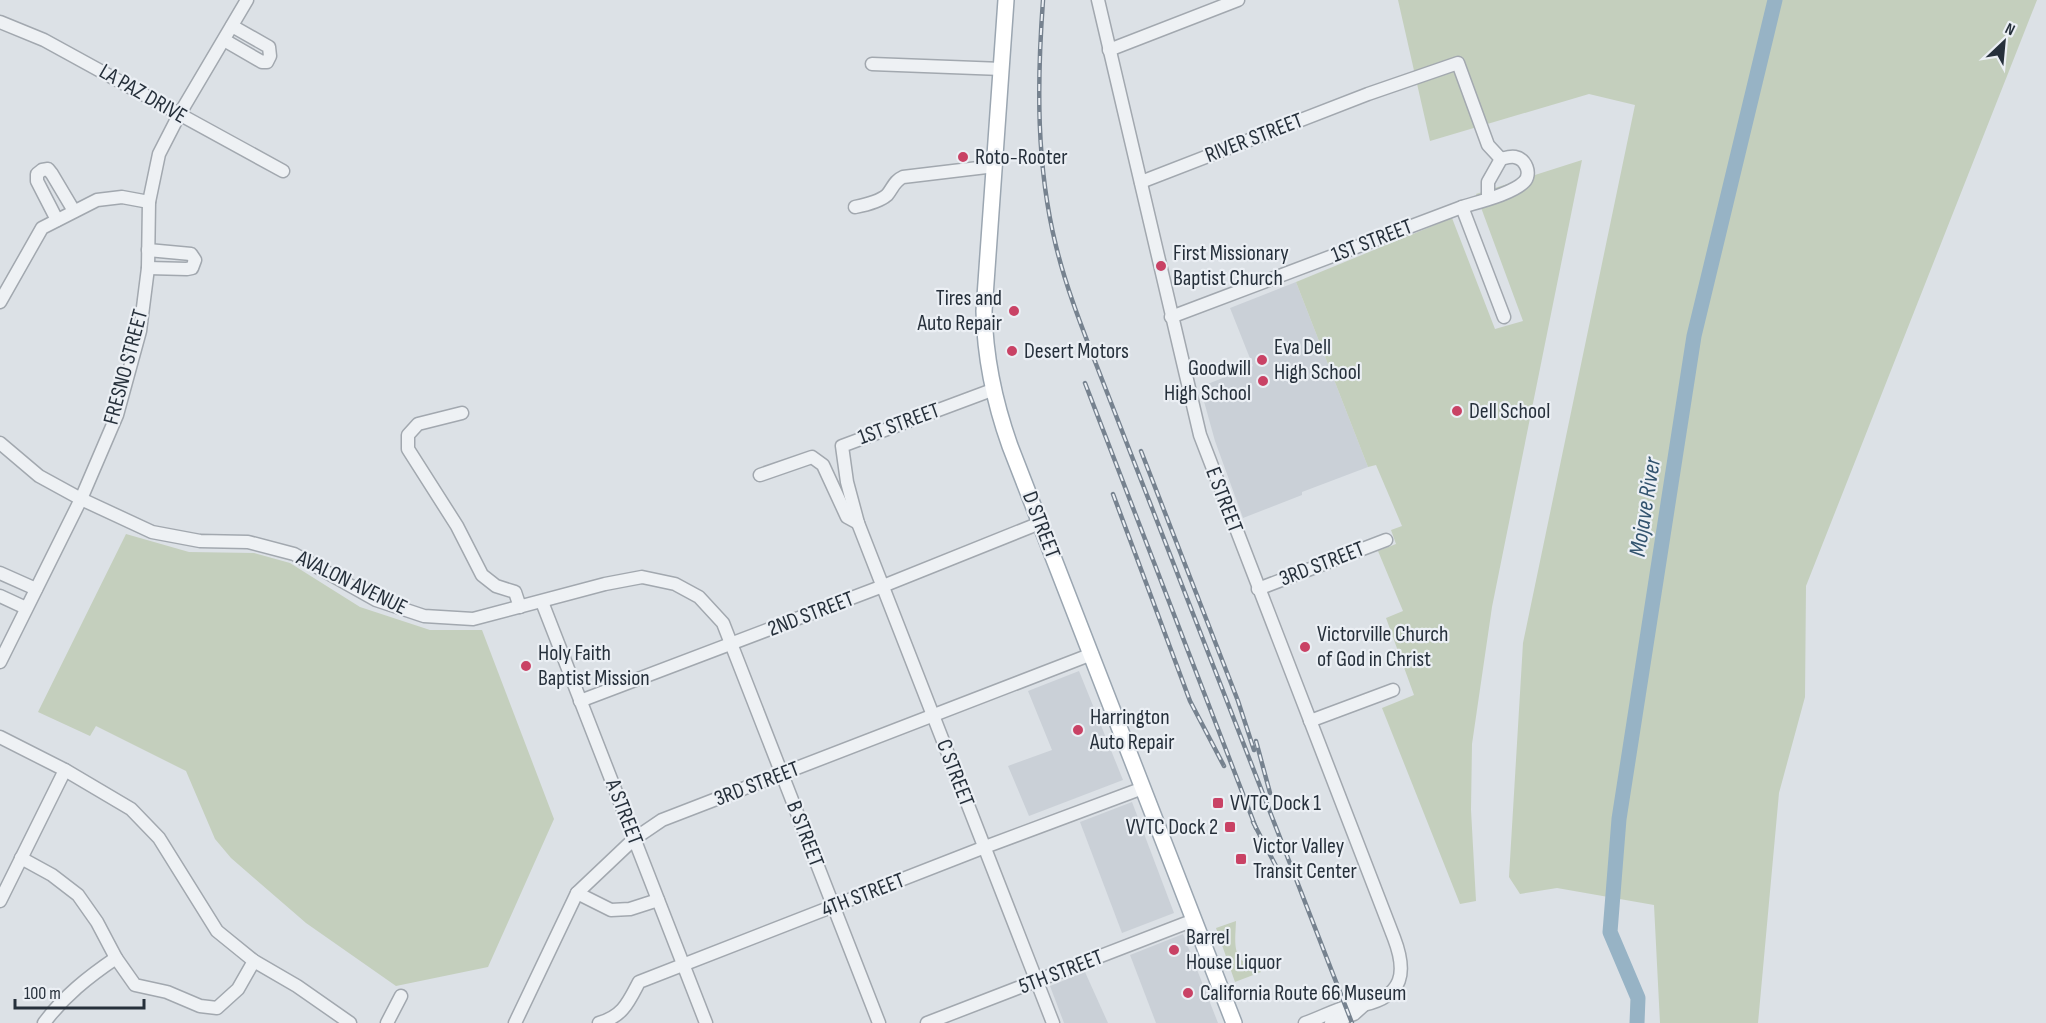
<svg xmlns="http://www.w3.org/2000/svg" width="2046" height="1023" font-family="'Sofia Sans Condensed',sans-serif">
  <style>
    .built { fill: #cad0d7 }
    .green { fill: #c4cfbd }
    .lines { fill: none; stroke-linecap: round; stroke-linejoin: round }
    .river { stroke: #97b3c5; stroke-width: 15 }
    .minor-casing { stroke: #a2a8af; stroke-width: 15 }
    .major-casing { stroke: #9ba6b1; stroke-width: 18 }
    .minor { stroke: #eef1f4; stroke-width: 12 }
    .major { stroke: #fff; stroke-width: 15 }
    .rail-casing { stroke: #76828f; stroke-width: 4.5 }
    .rail { stroke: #ebeff4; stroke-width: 2; stroke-dasharray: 7; stroke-linecap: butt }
    .poi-dot { fill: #c94265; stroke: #ebeff4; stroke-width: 2 }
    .labels { text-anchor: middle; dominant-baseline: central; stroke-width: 4.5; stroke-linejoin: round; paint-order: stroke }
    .street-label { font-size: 22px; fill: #26303b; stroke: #ebeff4 }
    .poi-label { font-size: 22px; fill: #26303b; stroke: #ebeff4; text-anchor: start }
    .water-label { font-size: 24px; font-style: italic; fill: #32536e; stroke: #ebeff4 }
  </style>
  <rect width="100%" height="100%" fill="#dce1e6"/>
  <g class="built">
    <path d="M1296,282L1368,467L1302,492V495L1243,518L1215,441L1200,387L1253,366L1230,308Z"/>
    <path d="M1079,671L1123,780L1029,816L1008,766L1052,750L1028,691Z"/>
    <path d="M1132,802L1174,913L1122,933L1080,822Z"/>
    <path d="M1183,934L1218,1023H1156L1130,955Z"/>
    <path d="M1085,972L1108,1023H1064L1050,986Z"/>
  </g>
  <g class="green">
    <path d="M1398,0H2037L1806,586L1805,697L1779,793L1758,1023H1660L1654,905L1557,888L1520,894L1509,877L1523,643L1635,105L1589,94L1430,141Z"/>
    <path d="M1582,160L1492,607L1472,744L1471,810L1476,901L1460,904L1382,708L1414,695L1386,618L1403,611L1378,551L1396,544L1391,530L1402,526L1376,465L1368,467L1296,282L1452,218L1495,329L1523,321L1476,194Z"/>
    <path d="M126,534L189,552L254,553L290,563L360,607L430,630H482L554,819L488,967L396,986L306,923L231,858L215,839L186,771L96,726L90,736L38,712Z"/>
    <path d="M1236,921C1235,946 1231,962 1260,969L1261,972L1235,982L1216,928Z"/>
  </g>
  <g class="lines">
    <path class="river" d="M1637,1023L1638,998L1610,932L1619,819L1694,336L1775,0"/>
    <defs>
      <g id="minor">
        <path d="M1098,0L1200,435L1394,938C1407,972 1404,996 1363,1005C1358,1006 1353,1005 1349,1006C1334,1010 1320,1018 1305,1023"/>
        <path d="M0,22L44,40L283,171"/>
        <path d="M224,40L262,62H267L270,56L269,47L232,26"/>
        <path d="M1109,50L1238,0"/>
        <path d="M872,64L1002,69"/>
        <path d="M1141,182L1368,94L1458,63L1488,145L1501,159"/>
        <path d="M855,207C865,205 879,202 887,195C893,188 894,181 903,177L995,166"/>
        <path d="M1462,207C1478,202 1512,194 1524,182C1532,174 1526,159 1515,157C1510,156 1505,158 1501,159L1488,182V198"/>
        <path d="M57,220L37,181V174L42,170L48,169L52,174L74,211"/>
        <path d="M148,268L187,269L192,268L195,260L191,254L148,250"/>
        <path d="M0,302L42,228L97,200L122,197L149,202"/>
        <path d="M1171,317L1462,207L1504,317"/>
        <path d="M992,390L842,446L847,482L858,523L1053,1023"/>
        <path d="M462,413L418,424L408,435V449L457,526L482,575L496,586L515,592L520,607"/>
        <path d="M0,443L39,476L81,499L152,532L200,541L248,542L294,554L376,600L424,616L473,619L605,584L642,577L675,584L699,597L723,623L879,1023"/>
        <path d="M760,475L812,457L823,465L847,517L858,523"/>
        <path d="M0,573L36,589"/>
        <path d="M1258,589L1386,540"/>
        <path d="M0,596L26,608"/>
        <path d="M542,602L706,1023"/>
        <path d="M0,662L81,499L117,415L140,331L148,268L149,202L159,154L179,115L247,0"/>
        <path d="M580,701L883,586L1040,523"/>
        <path d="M1310,721L1393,690"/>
        <path d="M0,737L65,770L131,809L159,838L217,931L254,961L297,986L350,1023"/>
        <path d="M21,858L52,875L78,895L97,922L116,958L135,985L167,992L200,1006L217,1008L238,989L254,961"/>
        <path d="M577,893L611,910L630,909L658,900"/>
        <path d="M0,901L65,770"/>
        <path d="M44,1023C64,996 88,977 116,958"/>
        <path d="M387,1023L401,996"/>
        <path d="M515,1023L577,893L634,839L662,820L1092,654"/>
        <path d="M599,1023C623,1016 628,1003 639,982L985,847L1143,788"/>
        <path d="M927,1023L1194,920"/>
        <path d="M1331,1023L1354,1014L1364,1005"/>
      </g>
      <path id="major" d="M1006,0L984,311C985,359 994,401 1010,446L1234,1023"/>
    </defs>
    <use href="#minor" class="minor-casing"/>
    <use href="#major" class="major-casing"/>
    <use href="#minor" class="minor"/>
    <use href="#major" class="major"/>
    <defs>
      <g id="rail">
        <path d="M1043,0C1037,83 1036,165 1056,246C1066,287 1081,325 1096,364L1352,1023"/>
        <path d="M1085,383L1256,828"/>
        <path d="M1141,451L1238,701L1254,750"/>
        <path d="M1113,494L1190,701L1224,766"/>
        <path d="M1256,741L1270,793"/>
        <path d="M1253,822L1278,870"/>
      </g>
    </defs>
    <use href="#rail" class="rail-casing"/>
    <use href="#rail" class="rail"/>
  </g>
  <g class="poi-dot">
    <circle cx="963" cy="157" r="6"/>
    <circle cx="1161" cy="266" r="6"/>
    <circle cx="1014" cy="311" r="6"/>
    <circle cx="1012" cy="351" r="6"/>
    <circle cx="1262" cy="360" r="6"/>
    <circle cx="1263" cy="381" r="6"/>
    <circle cx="1457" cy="411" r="6"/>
    <circle cx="1305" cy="647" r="6"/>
    <circle cx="526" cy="666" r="6"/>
    <circle cx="1078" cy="730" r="6"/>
    <rect x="1212" y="797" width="12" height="12" rx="3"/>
    <rect x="1224" y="821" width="12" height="12" rx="3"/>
    <rect x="1235" y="853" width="12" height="12" rx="3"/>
    <circle cx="1174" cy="950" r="6"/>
    <circle cx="1188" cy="993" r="6"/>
  </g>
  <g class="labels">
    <g class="street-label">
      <text transform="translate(143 94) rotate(30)">LA PAZ DRIVE</text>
      <text transform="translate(1254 138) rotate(-21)">RIVER STREET</text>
      <text transform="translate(1372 241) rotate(-21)">1ST STREET</text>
      <text transform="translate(126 367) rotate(-75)">FRESNO STREET</text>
      <text transform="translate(899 424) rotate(-20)">1ST STREET</text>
      <text transform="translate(1224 500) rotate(69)">E STREET</text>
      <text transform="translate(1041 525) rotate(69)">D STREET</text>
      <text transform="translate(1322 564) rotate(-21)">3RD STREET</text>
      <text transform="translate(352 583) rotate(26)">AVALON AVENUE</text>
      <text transform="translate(811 614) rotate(-21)">2ND STREET</text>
      <text transform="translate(955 773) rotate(69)">C STREET</text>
      <text transform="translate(757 784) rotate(-21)">3RD STREET</text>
      <text transform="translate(624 812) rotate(69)">A STREET</text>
      <text transform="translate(805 834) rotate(69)">B STREET</text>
      <text transform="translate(863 895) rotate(-21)">4TH STREET</text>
      <text transform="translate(1061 972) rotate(-21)">5TH STREET</text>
    </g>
    <g class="poi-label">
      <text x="975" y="157">Roto-Rooter</text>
      <text x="1173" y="253">First Missionary<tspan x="1173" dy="25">Baptist Church</tspan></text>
      <text x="1002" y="298" text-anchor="end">Tires and<tspan x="1002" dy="25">Auto Repair</tspan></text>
      <text x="1274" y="347">Eva Dell<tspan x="1274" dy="25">High School</tspan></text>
      <text x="1024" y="351">Desert Motors</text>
      <text x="1251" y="368" text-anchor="end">Goodwill<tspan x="1251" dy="25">High School</tspan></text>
      <text x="1469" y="411">Dell School</text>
      <text x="1317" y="634">Victorville Church<tspan x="1317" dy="25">of God in Christ</tspan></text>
      <text x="538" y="653">Holy Faith<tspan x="538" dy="25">Baptist Mission</tspan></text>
      <text x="1090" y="717">Harrington<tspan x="1090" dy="25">Auto Repair</tspan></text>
      <text x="1230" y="803">VVTC Dock 1</text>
      <text x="1218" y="827" text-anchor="end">VVTC Dock 2</text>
      <text x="1253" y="846">Victor Valley<tspan x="1253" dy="25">Transit Center</tspan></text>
      <text x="1186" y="937">Barrel<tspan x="1186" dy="25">House Liquor</tspan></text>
      <text x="1200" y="993">California Route 66 Museum</text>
    </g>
    <g class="water-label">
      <text transform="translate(1645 507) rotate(-81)">Mojave River</text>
    </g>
  </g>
  <g transform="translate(2004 42) rotate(26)" stroke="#ebeff4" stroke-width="4.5" paint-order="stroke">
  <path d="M0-4.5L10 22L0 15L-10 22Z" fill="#26303b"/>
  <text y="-9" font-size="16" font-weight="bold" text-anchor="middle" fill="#26303b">N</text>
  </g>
  <path d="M15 999v9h129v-9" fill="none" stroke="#26303b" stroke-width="3"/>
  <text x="24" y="999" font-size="18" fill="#26303b" stroke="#ebeff4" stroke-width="4.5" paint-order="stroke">100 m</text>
</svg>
